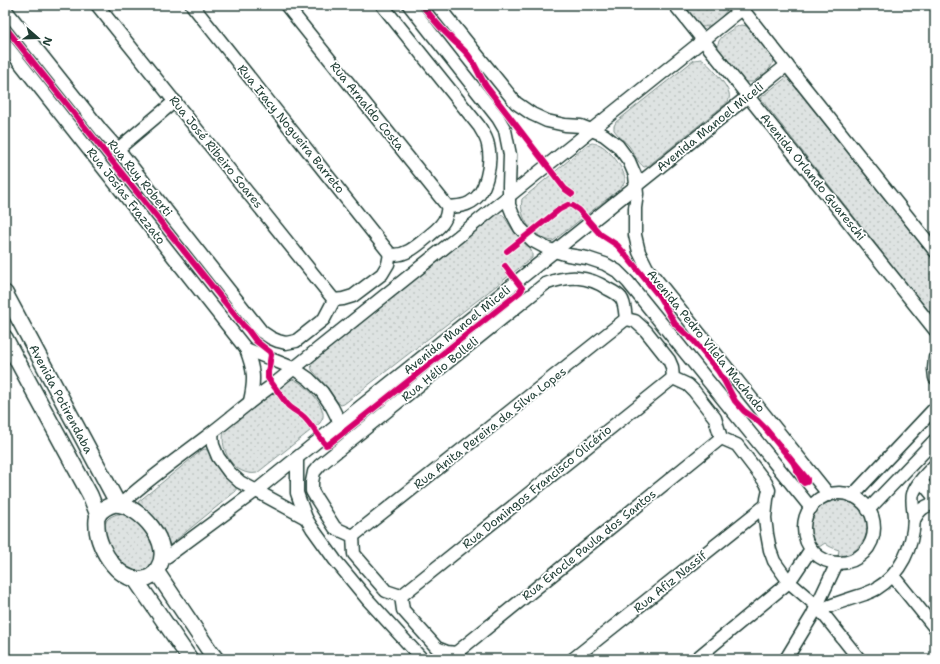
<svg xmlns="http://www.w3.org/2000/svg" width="940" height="664" font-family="'Shantell Sans',sans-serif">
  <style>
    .grass { fill: url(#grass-dots); stroke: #7e908b }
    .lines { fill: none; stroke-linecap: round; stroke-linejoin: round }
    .minor-casing { stroke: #1f3d34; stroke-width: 15 }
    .major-casing { stroke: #1f3d34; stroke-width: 18 }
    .minor { stroke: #fff; stroke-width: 12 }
    .major { stroke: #fff; stroke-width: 15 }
    .cycleway-casing { stroke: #fff; stroke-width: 8 }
    .cycleway { stroke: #d6006c; stroke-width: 6 }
    .labels { text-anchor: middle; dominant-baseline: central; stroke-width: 3.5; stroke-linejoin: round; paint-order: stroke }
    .street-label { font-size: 12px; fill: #1f3d34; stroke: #fff }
  </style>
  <defs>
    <pattern id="grass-dots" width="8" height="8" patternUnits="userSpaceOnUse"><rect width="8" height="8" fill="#dee3e2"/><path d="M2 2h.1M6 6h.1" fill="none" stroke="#bec4c2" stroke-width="1.8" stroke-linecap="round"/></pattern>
  </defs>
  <rect width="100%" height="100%" fill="#fff"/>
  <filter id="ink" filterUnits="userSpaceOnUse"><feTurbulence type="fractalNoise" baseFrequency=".025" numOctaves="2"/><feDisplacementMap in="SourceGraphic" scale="8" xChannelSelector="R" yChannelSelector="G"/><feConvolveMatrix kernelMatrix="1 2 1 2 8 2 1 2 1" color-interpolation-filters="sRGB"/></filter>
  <g filter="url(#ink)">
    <g class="grass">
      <path d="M681,5H730C726,14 708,33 698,25C694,22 685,9 681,5Z"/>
      <path d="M741,25L748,26L773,58L774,62L768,71L753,82H745L718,51C718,48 717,44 719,41C722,35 735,27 741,25Z"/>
      <path d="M701,59C709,63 727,85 729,93C730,97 729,99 728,102L648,166L644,167C637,162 634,153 629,146C624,140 618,136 614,130V126L616,122L694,60Z"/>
      <path d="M787,77L935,262V319L760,98Z"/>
      <path d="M592,143C592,143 597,144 598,144C608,147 626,170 625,181C624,184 622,186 620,189L553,241C534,239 518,218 522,199L587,145Z"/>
      <path d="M497,214L503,215L512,229L524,243L530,248L532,253V258L344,404L341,405L338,403L328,388L312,370L311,363Z"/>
      <path d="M292,379C304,382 325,404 323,417C323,418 321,421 320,423L257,473C235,477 219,451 224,431L287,381Z"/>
      <path d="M205,449L209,451L219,469L233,483L236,487V491L170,545L162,527L157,520L138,502L202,450Z"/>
      <path d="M840,500C844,501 849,501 852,503C857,507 864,513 866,520C871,538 856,556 838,556L839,550C833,548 829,547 825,543L819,547C817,545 814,542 813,540C807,528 812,513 822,506C827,502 834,501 840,500Z"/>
      <path d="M117,514H126L135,518L153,541L156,557L150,567L145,570L140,572L134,570L122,564L109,549L104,527L105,523L107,520L110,517Z"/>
    </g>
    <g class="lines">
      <defs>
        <g id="minor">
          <path d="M97,5L334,300"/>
          <path d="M192,5L390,254"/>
          <path d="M286,5L448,207"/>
          <path d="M409,5L498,118L505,130L510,155L509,186V205L513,215L520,228L533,241L548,249L568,255L587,258L605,264L617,271L628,282L811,508"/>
          <path d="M437,5L516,103L532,114L547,121L565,125L581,126L604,135L618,146L629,161L635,175L637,194L635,208V235L639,252L647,268L829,495"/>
          <path d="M675,5L935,330"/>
          <path d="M739,5L935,251"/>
          <path d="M5,9L102,131L118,149L262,332L271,338L278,341L286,343L296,341L324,319L334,300L343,299L353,296L382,274L388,264L390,254C405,258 419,244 430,235C436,230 444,224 446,216C447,213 447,210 448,207C455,206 462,207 469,203C487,195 492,162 488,145C487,138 482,131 479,126L382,5"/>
          <path d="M5,44L246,349C254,370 255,379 250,401"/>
          <path d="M118,149L175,101"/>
          <path d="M246,349L293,368L309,379L322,392L332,407L340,423"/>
          <path d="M935,358L934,369L935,378"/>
          <path d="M212,433L213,445L218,457L229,472L240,482L306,518"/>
          <path d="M297,458V493L306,518L312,528L335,560L368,600L422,659"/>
          <path d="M921,481L935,498"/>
          <circle cx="839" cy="528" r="35"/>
          <path d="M852,496L935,408"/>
          <path d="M120,505C148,479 180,457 210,434C231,418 251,400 273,385L509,196L742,9"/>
          <path d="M868,510L935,440"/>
          <path d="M914,520C920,509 923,507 935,503"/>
          <path d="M353,536L626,319"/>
          <path d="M161,561L257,490L340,423L787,65"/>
          <path d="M893,576L935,628"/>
          <path d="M401,596L673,378"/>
          <path d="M821,612L827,607C840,602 853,598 865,594C869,592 873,591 876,589C901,574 913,547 914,519C914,512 911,500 913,494C917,483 927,473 935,465"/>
          <path d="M456,653L721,438"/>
          <path d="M457,659L456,653L447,652L437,648L403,610L401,596L386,591L354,554L353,536L335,528L316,498L312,491V482L314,472L320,465L545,284C568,275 587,275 608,289C612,291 618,294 621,298C625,303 625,313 626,319L635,321L646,331L669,360L672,367L673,378L688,385L694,391L715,418L721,438L737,445L766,483L769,490L767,499L765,518L767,534L770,550L774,561L789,582L817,606L859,659"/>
          <path d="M573,659L766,505"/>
          <path d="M696,659L789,582L811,549"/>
          <path d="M786,659L812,616L837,563"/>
        </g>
        <g id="major">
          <path d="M5,293L118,504"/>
          <path d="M5,338L90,495L98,515"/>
          <path d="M115,504C140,505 174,544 158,568C156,573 152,576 147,578C121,587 98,549 97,528C97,524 96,519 98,516C101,509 108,506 115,504Z"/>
          <path d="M156,571L209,650L216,659"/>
          <path d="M135,579L190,659"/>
        </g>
      </defs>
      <use href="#minor" class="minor-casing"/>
      <use href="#major" class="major-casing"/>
      <use href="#minor" class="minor"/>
      <use href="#major" class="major"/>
      <defs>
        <g id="cycleway">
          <path d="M422,5C431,16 439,27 449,36C455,43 463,48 469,56C476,65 479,76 486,86L565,189L572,194"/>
          <path d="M5,27L243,325L248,330L256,341L270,352L271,355L269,367L268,371V378L287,404C292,410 299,412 304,417C312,425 318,436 326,445L329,444L520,292L522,289V288L505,266"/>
          <path d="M573,206L579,210L600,234L617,245L624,253L659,296L675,324L694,341L718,371L725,382L735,401L744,411L758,421L765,428L807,479V482L804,483L802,481L794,464"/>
          <path d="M507,251L560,209L568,205"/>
        </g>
      </defs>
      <use href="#cycleway" class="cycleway-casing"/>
      <use href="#cycleway" class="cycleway"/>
    </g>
  </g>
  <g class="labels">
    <g class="street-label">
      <text transform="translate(367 106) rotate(51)">Rua Arnaldo Costa</text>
      <text transform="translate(710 127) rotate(-39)">Avenida Manoel Miceli</text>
      <text transform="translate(291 129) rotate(51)">Rua Iracy Nogueira Barreto</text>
      <text transform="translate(216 152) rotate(51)">Rua José Ribeiro Soares</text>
      <text transform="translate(813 177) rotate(51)">Avenida Orlando Guareschi</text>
      <text transform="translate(140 178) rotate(51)">Rua Ruy Roberti</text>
      <text transform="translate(126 196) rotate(52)">Rua Josias Frazzato</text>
      <text transform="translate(457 330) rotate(-39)">Avenida Manoel Miceli</text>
      <text transform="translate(706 341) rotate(51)">Avenida Pedro Vilela Machado</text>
      <text transform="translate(440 369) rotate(-39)">Rua Hélio Bolleli</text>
      <text transform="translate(61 399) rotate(62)">Avenida Potirendaba</text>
      <text transform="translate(490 428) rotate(-38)">Rua Anita Pereira da Silva Lopes</text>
      <text transform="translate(537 487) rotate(-39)">Rua Domingos Francisco Olicério</text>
      <text transform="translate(589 545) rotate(-39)">Rua Enocle Paula dos Santos</text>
      <text transform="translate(670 582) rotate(-39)">Rua Afiz Nassif</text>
    </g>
  </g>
  <rect width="940" height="664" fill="none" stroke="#fff" stroke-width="20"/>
  <rect x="10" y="10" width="920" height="644" fill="none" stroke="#1f3d34" stroke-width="1.5" filter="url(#ink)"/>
  <g transform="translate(38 38) rotate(110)" stroke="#ffffff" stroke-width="3" paint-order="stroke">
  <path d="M0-3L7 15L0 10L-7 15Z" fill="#1f3d34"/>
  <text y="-6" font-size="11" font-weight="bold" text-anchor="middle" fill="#1f3d34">N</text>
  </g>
</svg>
